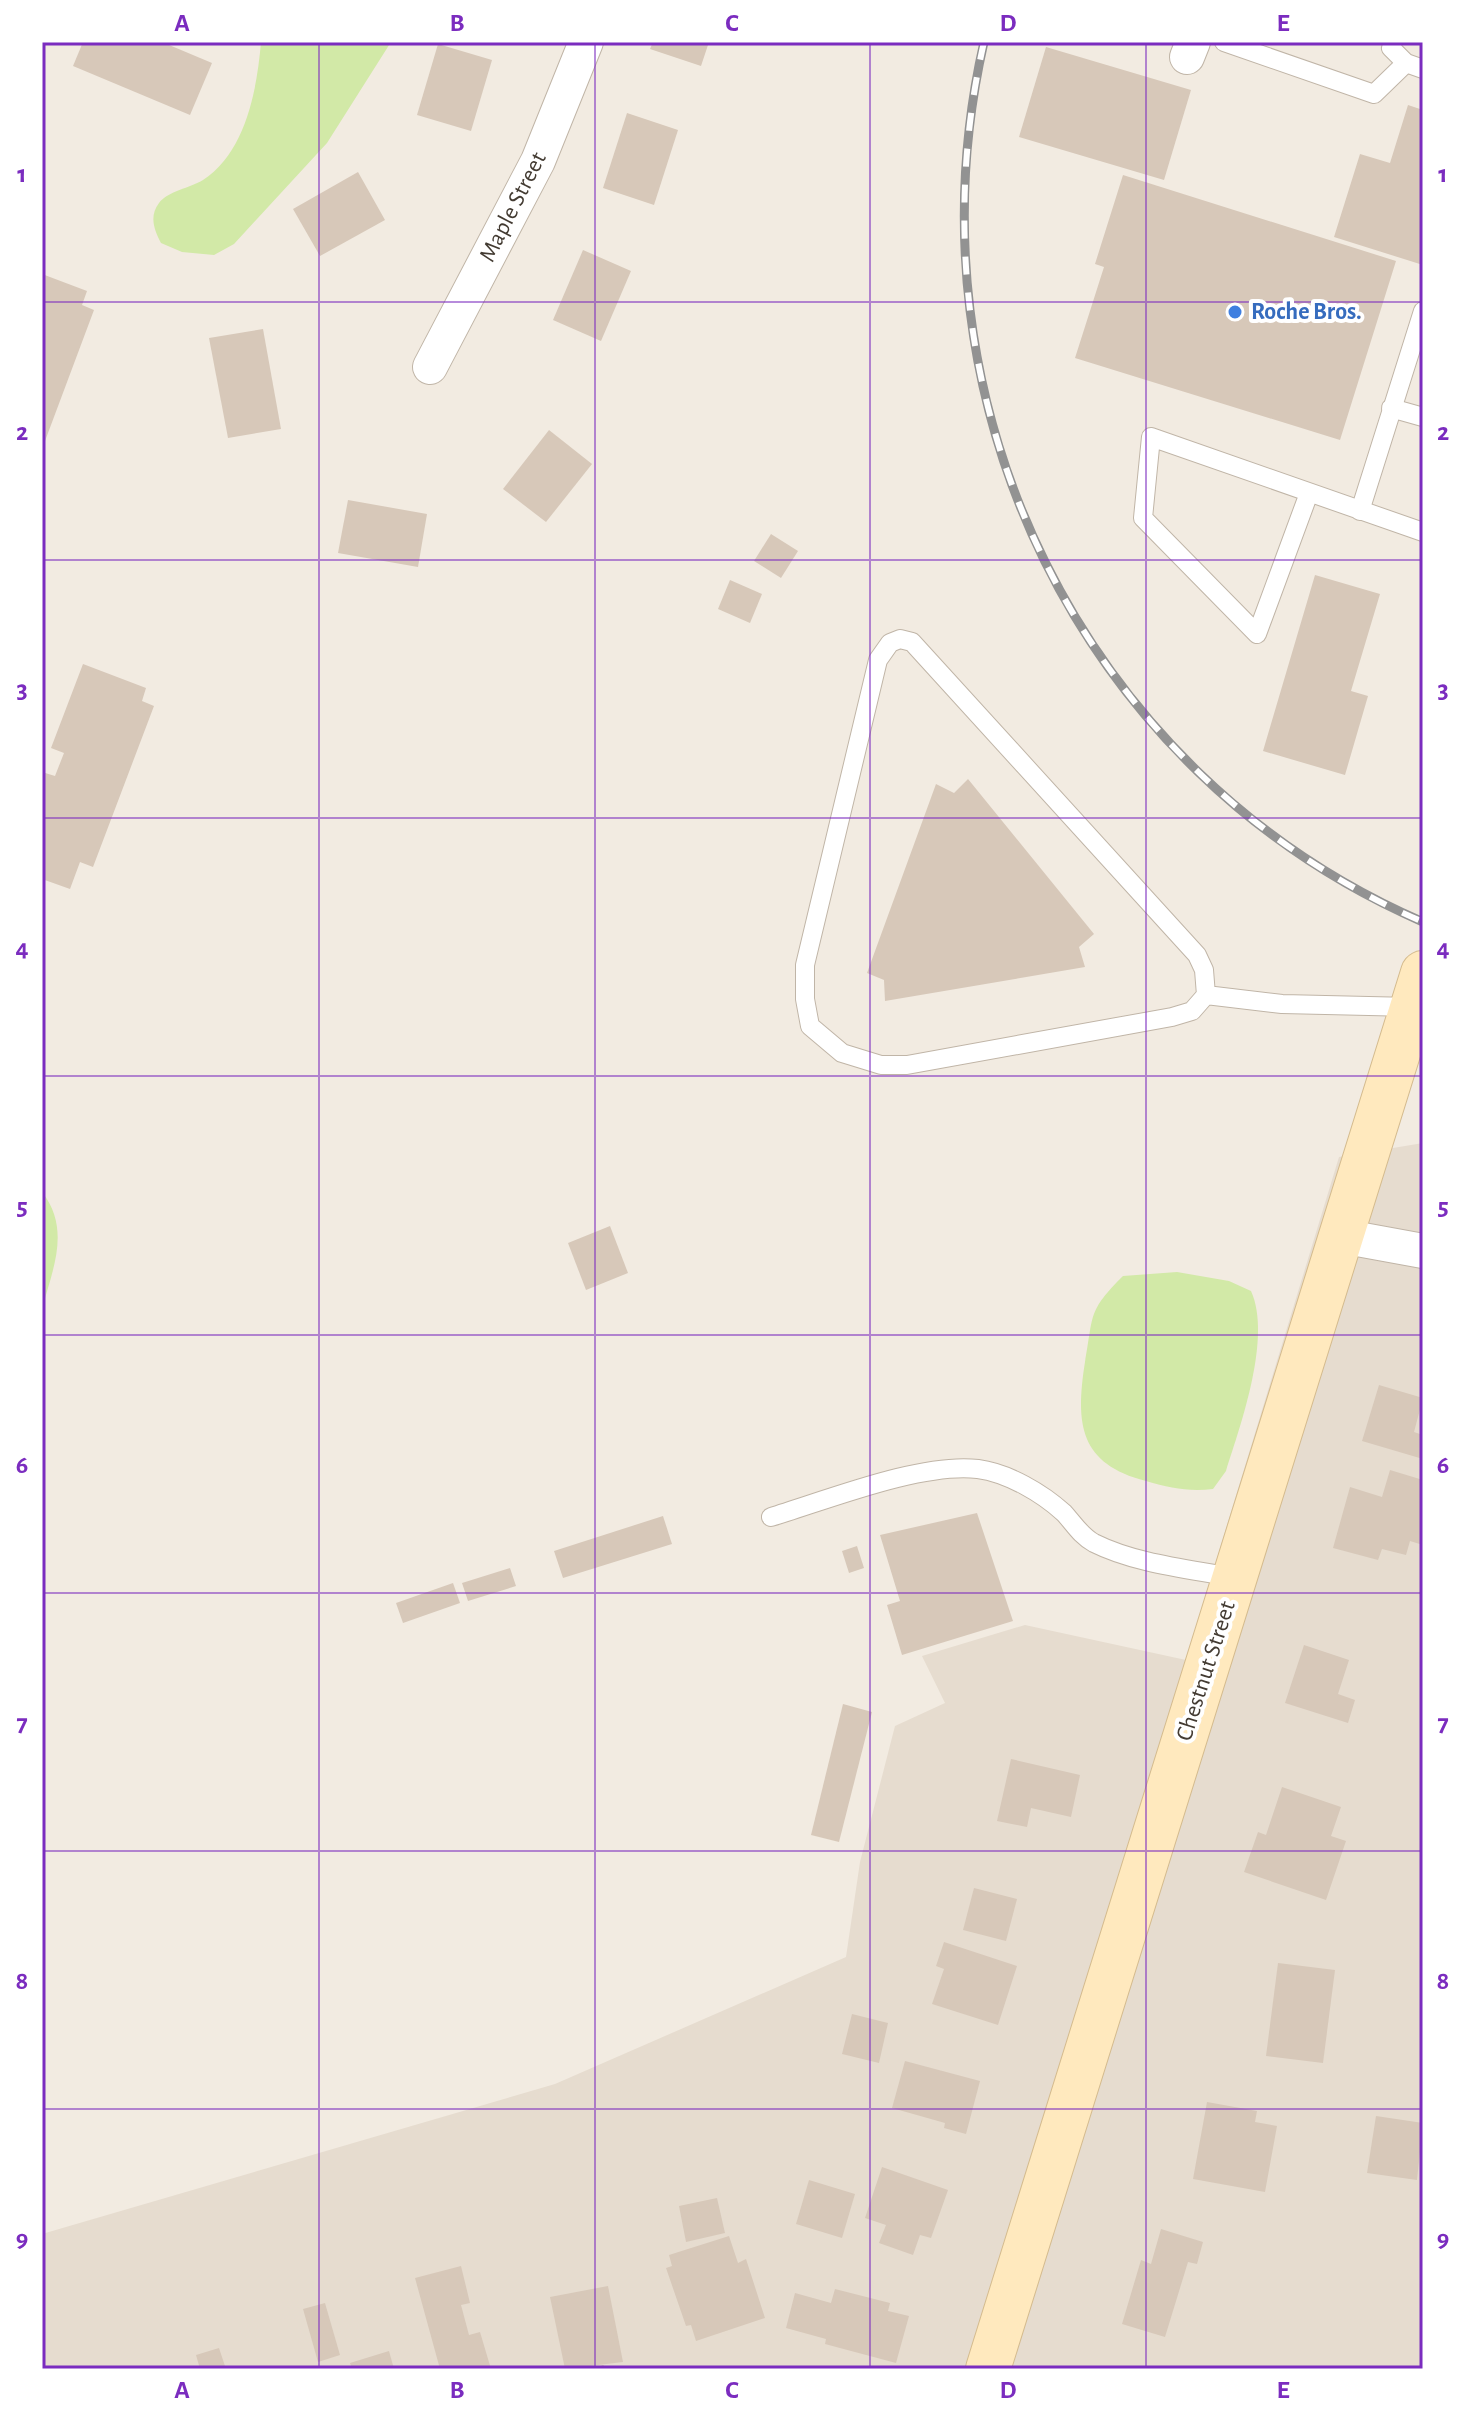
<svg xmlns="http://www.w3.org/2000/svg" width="1465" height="2411" font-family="'Alegreya Sans',sans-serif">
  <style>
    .residential { fill: #e6dccf }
    .green { fill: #d2e9a7 }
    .building { fill: #d7c8b9 }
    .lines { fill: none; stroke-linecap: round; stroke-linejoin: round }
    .service-casing { stroke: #c0b5a7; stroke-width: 20 }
    .minor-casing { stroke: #c0b5a7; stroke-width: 36 }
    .secondary-casing { stroke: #d4bb8e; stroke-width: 46 }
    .path { stroke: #c0ac94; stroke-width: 5; stroke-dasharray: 4 4; stroke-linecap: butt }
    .service { stroke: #fff; stroke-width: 18 }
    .minor { stroke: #fff; stroke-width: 34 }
    .secondary { stroke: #ffe9be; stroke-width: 44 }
    .rail-casing { stroke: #929292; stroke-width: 9 }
    .rail { stroke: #fff; stroke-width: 6; stroke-dasharray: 18; stroke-linecap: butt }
    .grid { fill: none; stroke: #7b2cbf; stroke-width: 2; stroke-opacity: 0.55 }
    .shop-dot { fill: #3f7fe0; stroke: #fff; stroke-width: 3 }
    .labels { text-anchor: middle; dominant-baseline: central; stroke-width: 8; stroke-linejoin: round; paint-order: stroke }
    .street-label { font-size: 24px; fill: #433b32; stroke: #fff }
    .shop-label { font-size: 24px; font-weight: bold; fill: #366cbe; stroke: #fff; text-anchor: start }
    .neatline { fill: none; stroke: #7b2cbf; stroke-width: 3 }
    .grid-label { font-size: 26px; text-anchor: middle; font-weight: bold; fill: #7b2cbf }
  </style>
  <rect width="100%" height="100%" fill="#f2ebe1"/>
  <path class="residential" d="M1423,1143V2369H42V2234L555,2084L846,1957L860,1862L895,1726L945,1703L922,1656L1025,1625L1186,1660L1339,1157Z"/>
  <g class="green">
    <path d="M261,42H391L327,143L234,244L214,255L182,252L161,243C154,230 149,216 159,203C168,191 190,188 203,180C246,152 257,89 261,42Z"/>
    <path d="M42,1192C71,1229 53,1268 42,1309Z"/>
    <path d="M1177,1272L1229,1281L1251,1291C1272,1337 1241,1424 1226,1471L1213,1489C1189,1492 1170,1488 1146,1481C1080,1464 1075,1425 1085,1362C1094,1314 1087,1312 1123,1276Z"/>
  </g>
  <g class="building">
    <path d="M83,42H162L212,63L190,115L73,66Z"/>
    <path d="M653,42H709L701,66L650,49Z"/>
    <path d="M438,44L492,60L471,131L417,115Z"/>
    <path d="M1046,47L1191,90L1164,180L1019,137Z"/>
    <path d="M1408,105L1423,110V265L1334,237L1360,154L1390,163Z"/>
    <path d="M627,113L678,130L654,205L603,188Z"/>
    <path d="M358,172L385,220L320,256L293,209Z"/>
    <path d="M1123,175L1396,261L1340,440L1075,358L1104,267L1095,264Z"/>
    <path d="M583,250L631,271L601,341L553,320Z"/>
    <path d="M42,274L87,291L82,305L94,310L42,449Z"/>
    <path d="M263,329L281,429L228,438L209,338Z"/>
    <path d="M549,430L592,464L546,522L503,489Z"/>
    <path d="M348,500L427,514L418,567L338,553Z"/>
    <path d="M771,534L798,551L781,578L754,561Z"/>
    <path d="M1315,575L1380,594L1351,691L1368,696L1345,775L1263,751Z"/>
    <path d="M730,580L762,594L750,623L718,609Z"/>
    <path d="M83,664L146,688L142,701L154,706L93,867L80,862L70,889L42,879V772L55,776L64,753L51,748Z"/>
    <path d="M968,779L1094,934L1079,947L1085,967L885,1001L884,980L867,973L936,784L954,793Z"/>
    <path d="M610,1226L628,1273L586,1290L568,1243Z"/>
    <path d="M1379,1385L1423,1398L1414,1432L1423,1435V1459L1362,1441Z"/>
    <path d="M1390,1470L1423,1480V1545L1410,1541L1406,1555L1382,1549L1378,1560L1333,1548L1350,1487L1382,1497Z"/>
    <path d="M977,1513L1013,1621L902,1655L887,1605L900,1601L880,1535Z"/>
    <path d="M663,1516L672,1544L563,1578L554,1551Z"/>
    <path d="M857,1546L864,1568L849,1573L842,1551Z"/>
    <path d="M510,1568L516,1586L468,1601L462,1583Z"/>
    <path d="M453,1583L460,1603L403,1623L396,1603Z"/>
    <path d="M1304,1645L1349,1660L1338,1694L1355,1700L1348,1723L1285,1703Z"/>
    <path d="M843,1704L872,1712L839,1842L811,1835Z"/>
    <path d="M1011,1759L1080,1775L1071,1817L1031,1808L1027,1827L997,1821Z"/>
    <path d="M1282,1787L1341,1807L1331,1836L1346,1841L1326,1900L1244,1872L1258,1832L1266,1835Z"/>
    <path d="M974,1888L1017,1899L1006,1941L963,1930Z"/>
    <path d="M944,1942L1017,1966L998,2025L932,2004L944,1969L936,1966Z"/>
    <path d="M1278,1963L1335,1970L1323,2063L1266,2056Z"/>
    <path d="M852,2014L888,2023L879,2063L842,2054Z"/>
    <path d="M905,2061L980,2081L966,2134L944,2128L945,2123L892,2108Z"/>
    <path d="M1207,2102L1257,2111L1255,2122L1277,2126L1265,2192L1193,2179Z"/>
    <path d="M1376,2116L1423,2123L1417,2180L1367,2173Z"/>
    <path d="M882,2167L948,2190L931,2238L920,2235L913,2255L879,2243L886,2225L865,2218Z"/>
    <path d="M809,2180L855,2194L842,2238L796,2224Z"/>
    <path d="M717,2198L725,2233L686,2242L679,2206Z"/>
    <path d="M1161,2229L1203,2242L1197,2264L1188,2262L1165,2337L1122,2324L1141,2260L1151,2264Z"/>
    <path d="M729,2236L738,2263L746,2259L765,2318L696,2341L691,2325L686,2326L666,2268L672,2266L669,2255Z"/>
    <path d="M461,2266L470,2303L461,2305L469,2335L480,2332L491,2369H440L415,2278Z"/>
    <path d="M608,2286L623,2362L565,2369L550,2297Z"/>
    <path d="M835,2289L890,2303L888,2311L909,2316L896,2363L825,2344L826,2339L786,2328L795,2293L831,2303Z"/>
    <path d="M325,2303L340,2355L318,2362L303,2309Z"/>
    <path d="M219,2348L226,2369H200L196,2355Z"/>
    <path d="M389,2351L394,2369H352L350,2363Z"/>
  </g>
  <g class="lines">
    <defs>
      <g id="service">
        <path d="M1224,42L1374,94L1406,63"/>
        <path d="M1393,42L1391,48L1406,63L1423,69"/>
        <path d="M1391,408L1423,417"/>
        <path d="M1309,493L1257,634L1143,518L1151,437L1423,532"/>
        <path d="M1360,511L1423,311"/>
        <path d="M1206,995L1204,970L1197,955L912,642L900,639L890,643L878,660L805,965V999L810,1026L842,1053L881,1065H907L1172,1017L1192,1011L1206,995L1282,1004L1412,1007"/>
        <path d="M771,1517C827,1500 922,1462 978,1469C1008,1473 1042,1493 1064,1513C1074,1524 1081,1536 1094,1543C1136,1564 1190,1569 1236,1578"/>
      </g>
      <g id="minor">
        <path d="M1187,57L1193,42"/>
        <path d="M430,367L538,161L586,42"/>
        <path d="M1341,1236L1423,1251"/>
      </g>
      <path id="secondary" d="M988,2369L1423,973"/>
    </defs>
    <use href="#service" class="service-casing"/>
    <use href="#minor" class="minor-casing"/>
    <use href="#secondary" class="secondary-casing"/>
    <path class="path" d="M601,2366L602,2369"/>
    <use href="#service" class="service"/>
    <use href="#minor" class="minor"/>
    <use href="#secondary" class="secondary"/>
    <defs>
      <path id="rail" d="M984,42C902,402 1082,774 1423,922"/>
    </defs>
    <use href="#rail" class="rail-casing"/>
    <use href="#rail" class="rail"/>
  </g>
  <path class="grid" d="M319,42V2369M595,42V2369M870,42V2369M1146,42V2369M42,302H1423M42,560H1423M42,818H1423M42,1076H1423M42,1335H1423M42,1593H1423M42,1851H1423M42,2109H1423"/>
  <circle class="shop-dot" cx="1235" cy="312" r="8"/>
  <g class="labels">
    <g class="street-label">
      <text transform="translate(513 207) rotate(-63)">Maple Street</text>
      <text transform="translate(1206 1671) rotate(-72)">Chestnut Street</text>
    </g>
    <g class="shop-label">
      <text x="1251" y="312">Roche Bros.</text>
    </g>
  </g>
  <rect width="1465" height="2411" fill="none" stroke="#ffffff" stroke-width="88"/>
  <rect x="44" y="44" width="1377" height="2323" class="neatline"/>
  <g class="grid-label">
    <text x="182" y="31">A</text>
    <text x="457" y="31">B</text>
    <text x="732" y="31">C</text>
    <text x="1008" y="31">D</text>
    <text x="1283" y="31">E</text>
    <text x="22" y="182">1</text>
    <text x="1443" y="182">1</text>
    <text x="22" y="440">2</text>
    <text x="1443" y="440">2</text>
    <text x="22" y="698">3</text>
    <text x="1443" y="698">3</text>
    <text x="22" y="956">4</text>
    <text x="1443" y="956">4</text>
    <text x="22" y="1215">5</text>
    <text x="1443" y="1215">5</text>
    <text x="22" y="1473">6</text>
    <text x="1443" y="1473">6</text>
    <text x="22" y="1731">7</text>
    <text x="1443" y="1731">7</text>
    <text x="22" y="1989">8</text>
    <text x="1443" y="1989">8</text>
    <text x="22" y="2247">9</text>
    <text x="1443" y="2247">9</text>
    <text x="182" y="2398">A</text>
    <text x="457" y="2398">B</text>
    <text x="732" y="2398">C</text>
    <text x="1008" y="2398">D</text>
    <text x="1283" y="2398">E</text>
  </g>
</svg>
